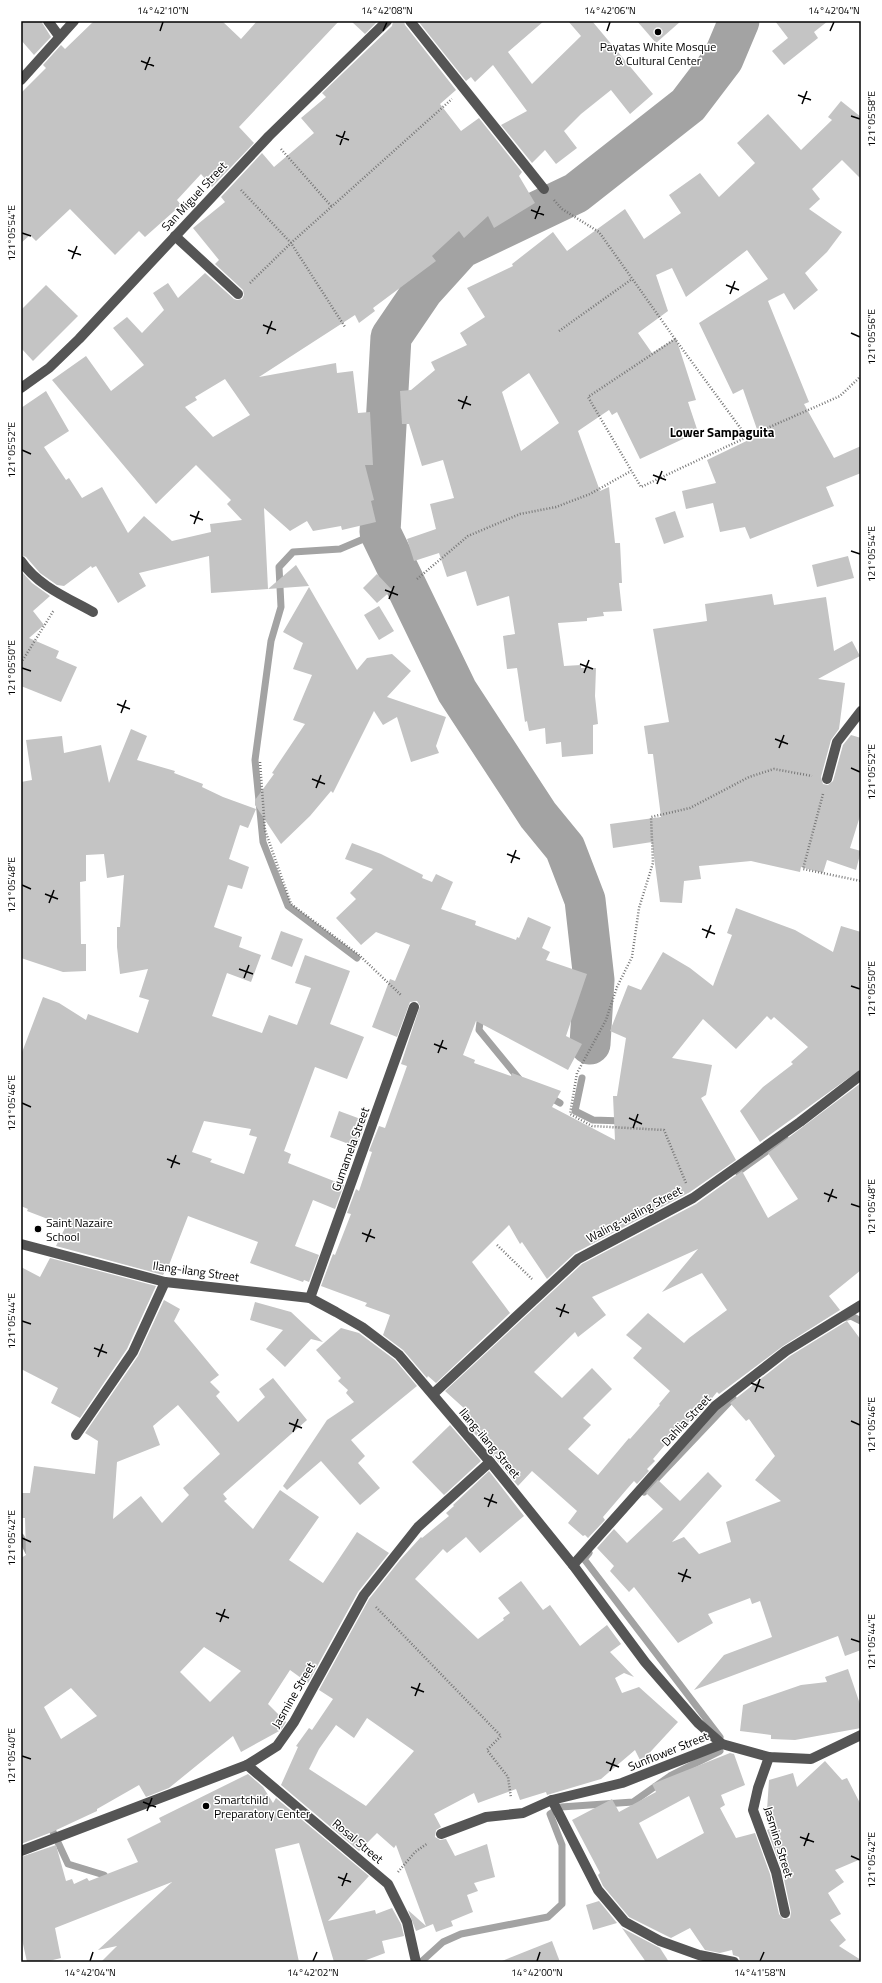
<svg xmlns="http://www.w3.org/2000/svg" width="882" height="1983" font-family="'Titillium Web',sans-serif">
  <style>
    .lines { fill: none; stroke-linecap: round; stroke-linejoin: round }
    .stream { stroke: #a3a3a3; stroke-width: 7 }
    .river { stroke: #a3a3a3; stroke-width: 41 }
    .building { fill: #c4c4c4; fill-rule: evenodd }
    .path { stroke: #777; stroke-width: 2.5; stroke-dasharray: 1 2; stroke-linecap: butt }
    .minor { stroke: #555; stroke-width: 10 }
    .ticks { fill: none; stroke: #000; stroke-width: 1.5 }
    .poi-dot { fill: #000; stroke: #fff; stroke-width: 1.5 }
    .labels { text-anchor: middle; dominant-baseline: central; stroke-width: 3; stroke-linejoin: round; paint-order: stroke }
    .poi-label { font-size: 12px; fill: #000; stroke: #fff; text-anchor: start }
    .street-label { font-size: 12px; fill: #000; stroke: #fff }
    .neighbourhood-label { font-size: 13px; font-weight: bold; fill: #000; stroke: #fff }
    .neatline { fill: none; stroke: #000; stroke-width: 1.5 }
    .ticks-label { font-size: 10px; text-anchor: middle; fill: #000 }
  </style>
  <rect width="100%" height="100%" fill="#fff"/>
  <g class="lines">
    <g class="stream">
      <path d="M357,958L288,906L263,842L255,760L271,641L281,607L279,567L293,552L340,549L380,532"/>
      <path d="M481,1014L479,1030L520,1080"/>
      <path d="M582,1078L575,1111L593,1120L623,1121"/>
      <path d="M548,1096L560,1103"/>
      <path d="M738,1172L785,1138"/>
      <path d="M843,1318L851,1316L861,1321"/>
      <path d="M644,1492L733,1398"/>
      <path d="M21,1537L29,1553"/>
      <path d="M589,1553L584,1559L720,1737"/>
      <path d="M49,1823L68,1864L104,1875"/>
      <path d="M421,1962L443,1942L461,1934L548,1917L562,1904V1845L550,1814L561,1807L633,1802L670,1776L720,1751"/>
    </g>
    <path class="river" d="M590,1044L594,980L585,900L565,848L538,815L457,691L380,532L391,337L423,290L461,248L576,193L688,105L723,59L739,21"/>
  </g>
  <g class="building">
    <path d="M21,21H41L51,37L34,55L21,40Z"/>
    <path d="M94,21H222L241,39L257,21H339L239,127L254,143L212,187L201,174L177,200L181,205L145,237L139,231L115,255L70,209L36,241L30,235L21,243V93L46,68L43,65L61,45L65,49Z"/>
    <path d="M351,21H378L365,34Z"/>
    <path d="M393,21H404L405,25L456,90L440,104L461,131L479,118L522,172L519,176L535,203L494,228L488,216L464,238L459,231L432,256L436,261L373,308L375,311L359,323L355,315L259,377L336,363L337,373L353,371L358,413L370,412L373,465H365L374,500L371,501L376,522L342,530L341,526L313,531L307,521L290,531L264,508L268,589L211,593L209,556L139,573L146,586L118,603L96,566L92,568L91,566L64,586L57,585L40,573L26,557L21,555V408L46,391L69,431L44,447L66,480L69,478L82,498L102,487L128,533L144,516L172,541L211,532L210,524L242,520L227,504L231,500L196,465L156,504L52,380L86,356L111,391L144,365L113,328L127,317L142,333L164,310L153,293L168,283L178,298L205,273L234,299L237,300L242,299L244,295L243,290L215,264L219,260L193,228L225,202L221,197L262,153L274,167L314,133L301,118L326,97L322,93L392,26ZM225,379L250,415L213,437L185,407L197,400L195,397Z"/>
    <path d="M418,21H544L508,52L532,84L581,36L568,21H592L653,94L630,114L611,90L581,114L564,131L577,148L556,164L545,150L532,163L501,125L527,111L493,65L475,82L471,77L466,81Z"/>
    <path d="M637,21H681L656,43Z"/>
    <path d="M775,21H828L814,32L818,38L784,65L772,51L788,38Z"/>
    <path d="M841,101L861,117V179L842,160L812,189L820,199L809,209L842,232L827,252L805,273L818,290L794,310L784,293L768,301L809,402L804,404L834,458L861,446V473L826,487L834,506L750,539L745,527L720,532L713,503L686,509L682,491L716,483L707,460L759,435L743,389L733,394L699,323L768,279L747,250L686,297L672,268L656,275L668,311L638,333L652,353L676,338L696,400L688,402L698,432L640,459L617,412L612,415L609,410L578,431L600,491L609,487L615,543H620L622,583H619L622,611L603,612L604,616L587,618V621L558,623L564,666L581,665V668H596L595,696L598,724L593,725V754L562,757L561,742L546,744L545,728L529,731L527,721L525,722L517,668L507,669L503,636L515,634L509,596L477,606L466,571L447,577L439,553L414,561L407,539L436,529L430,504L454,498L443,460L422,466L409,424H402L400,391L411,390L435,370L431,362L467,345L460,333L485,317L467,288L513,266L512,264L553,232L567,251L625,209L644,239L681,213L669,195L700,173L719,197L755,163L737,143L768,114L801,150L832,120L828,117ZM529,373L559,423L521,451L502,392Z"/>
    <path d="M46,285L78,316L33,361L21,348V310Z"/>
    <path d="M675,511L684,537L664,544L655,518Z"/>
    <path d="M848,556L854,578L817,587L812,565Z"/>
    <path d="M296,565L309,586L268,589Z"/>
    <path d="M21,571L32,583L50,596L33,611L44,625L29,638L59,651L56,658L77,667L61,702L21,686Z"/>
    <path d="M377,574L392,590L377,603L363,588Z"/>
    <path d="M309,587L357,670L367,658L392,654L411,671L387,697L446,717L436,746L439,753L411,762L397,717L383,725L374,711L333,793L331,791L310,816L281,844L255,805V800L274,774L272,773L305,724L293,720L312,675L293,669L303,643L283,632Z"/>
    <path d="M772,594L774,605L826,597L834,651L852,641L860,656L818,679L845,683L839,729L831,740L821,777L823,784L828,785L833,781L843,745L851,735L861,738V813L850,848L861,851L856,870L827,860L823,873L801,867L800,872L751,861L699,866L701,879L684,881L682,903L660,902L652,842L613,848L610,824L661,817L653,754H648L644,726L669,722L653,629L707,621L705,604Z"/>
    <path d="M379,606L394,631L379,640L364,615Z"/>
    <path d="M131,729L147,736L137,760L175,771L174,773L203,784L202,787L223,797L256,809L248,828L240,825L229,859L249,867L242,889L228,885L214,927L242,937L239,947L261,955L251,982L227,973L212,1016L262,1033L269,1015L297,1025L311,988L295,983L305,955L350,971L330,1024L364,1037L347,1079L315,1067L284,1151L291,1154L288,1163L344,1185L335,1209L313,1200L295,1246L319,1255L309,1282L304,1280L303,1282L250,1263L258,1242L188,1216L169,1265L163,1275L56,1246L66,1226L27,1211L28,1209L21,1206V1055L43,997L59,1003L86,1020L88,1014L138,1033L149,1000L139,997L148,969L120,974L117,947V927H120L124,875L107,878L104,854L86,855V881L80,882L81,944H86V971L63,972L21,958V782L32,780L26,740L62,736L64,753L101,745L109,783ZM204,1121L251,1129L249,1135L257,1137L244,1174L210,1162L212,1159L192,1152Z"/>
    <path d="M352,843L381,854L423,875L422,878L432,882L436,874L453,882L441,909L476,921L475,925L516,940L517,937L519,938L528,917L551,927L542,948L550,952L546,960L587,974L566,1036L582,1044L568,1070L476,1021L463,1055L475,1060L474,1063L511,1076L512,1073L561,1091L552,1107L615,1140L613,1096H617L626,1038L610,1031L628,985L641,990L663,952L690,968L713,986L732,935L727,933L736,908L795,930L833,952L841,926L861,932V1069L760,1142L740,1111L763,1087L793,1064L791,1062L808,1047L774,1017L771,1020L767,1016L736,1049L703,1019L672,1058L712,1065L706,1095L701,1098L736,1160L690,1192L575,1253L547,1279L522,1242L520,1244L509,1225L472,1262L510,1313L436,1383L428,1376L427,1378L403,1350L383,1335L390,1315L365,1306L367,1303L321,1286L331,1259L333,1254L335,1255L351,1214L347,1213L356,1189L359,1191L372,1152L369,1151L379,1126L385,1128L407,1066L401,1064L420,1006L417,1001L410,1002L397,1037L372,1027L390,979L395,981L410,945L376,932L361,945L336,918L356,899L350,893L373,869L345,859Z"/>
    <path d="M281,931L303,939L292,967L271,959Z"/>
    <path d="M861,1083V1270L829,1296L840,1310L783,1346L719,1394L717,1392L696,1418L694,1416L684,1427L682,1425L653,1459L655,1461L647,1469L649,1471L637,1484L634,1481L627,1489L603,1517L605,1520L588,1538L585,1535L583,1536L568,1523L577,1511L532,1471L518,1486L460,1416L466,1410L445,1391L582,1264L696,1204L742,1171L768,1218L798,1199L768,1153ZM698,1249L662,1292L702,1273L727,1310L689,1338L684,1343L648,1313L626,1335L642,1348L633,1358L670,1391L659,1404L660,1405L630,1439L629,1438L598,1475L568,1449L591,1425L583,1418L612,1389L592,1368L562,1398L534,1372L575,1332L578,1337L606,1315L592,1297Z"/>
    <path d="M339,1111L366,1121L357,1147L330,1137Z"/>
    <path d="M50,1258L156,1286L127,1349L80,1418L51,1403L58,1388L21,1369V1267L40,1277Z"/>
    <path d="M164,1300L180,1309L174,1321L219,1375L210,1382L220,1392L216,1396L238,1422L265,1397L259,1389L273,1378L307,1420L223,1494L227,1499L224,1501L253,1529L280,1490L319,1517L289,1560L323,1583L357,1532L389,1553L358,1592L308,1683L290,1670L268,1704L286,1722L281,1730L241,1752L233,1736L169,1788L146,1797L139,1785L97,1809V1811L52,1832L21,1844V1558L26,1555L25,1518H21V1493H30L34,1466L95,1474L98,1441L85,1433L138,1356ZM178,1405L220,1454L183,1488L189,1495L162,1523L141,1496L113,1519L117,1462L160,1445L153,1426ZM204,1647L241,1671L210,1702L180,1672ZM71,1688L97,1716L61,1739L44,1707Z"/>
    <path d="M255,1302L291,1312L323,1342L311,1339L285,1367L266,1349L283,1330L250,1320Z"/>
    <path d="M847,1321L861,1340V1650L845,1656L838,1636L694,1690L724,1655L772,1637L760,1601L752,1604L750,1598L708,1614L713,1623L678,1643L634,1587L629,1592L610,1571L614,1566L597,1548L614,1529L627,1543L663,1509L646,1493L658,1480L680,1501L708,1472L722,1486L672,1542L684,1537L699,1554L731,1542L726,1522L781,1501L755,1480L775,1456L749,1419L746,1421L730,1403L790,1356Z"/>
    <path d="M341,1328L359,1333L395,1360L417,1386L351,1440L365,1456L358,1463L380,1488L360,1505L321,1461L287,1490L283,1486L327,1420L354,1402L346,1393L348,1390L338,1381L341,1378L316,1350Z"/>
    <path d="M450,1425L481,1461L444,1495L412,1462Z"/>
    <path d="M489,1471L524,1516L480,1553L466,1537L447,1553L443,1549L415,1579L478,1639L504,1620L503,1618L510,1613L498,1598L521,1581L543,1610L550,1605L580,1646L607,1625L621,1644L610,1652L634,1677L624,1673L615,1678L622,1693L639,1687L678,1722L641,1762L635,1750L601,1779L547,1795L546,1792L520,1800L516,1789L478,1803L474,1793L434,1814L441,1827L436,1830L435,1837L440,1840L446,1839L455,1856L487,1844L495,1877L474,1883L478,1891L467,1895L473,1912L451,1921L453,1926L436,1932L433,1924L416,1931L408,1910L426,1926L396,1845L394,1848L377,1833L359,1851L281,1785L298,1747L296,1746L309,1728L312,1730L333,1699L319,1690L369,1599L400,1560L421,1537L422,1538L449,1516L446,1513L454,1506L453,1505ZM367,1718L414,1751L366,1806L309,1769L319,1749L336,1725L354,1738Z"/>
    <path d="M848,1669L861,1707V1728L795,1740L771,1739V1735L740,1731L743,1705L801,1685L827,1682L825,1677Z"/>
    <path d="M730,1753L734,1754L745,1785L721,1795L725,1805L720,1808L736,1838L755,1833L770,1874L779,1914L783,1919L790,1918L791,1912L782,1870L767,1830L772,1828L767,1810L769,1780L793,1773L797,1787L825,1761L842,1780L847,1778L861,1805V1859L835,1870L844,1882L828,1893L841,1914L830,1920L846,1940L839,1946L861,1960V1962H740L739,1957L733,1955L732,1950L720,1953L705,1950L690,1928L671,1938L629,1917L603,1886L598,1875L600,1873L572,1820L612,1799L619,1812L656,1792L652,1784ZM689,1796L704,1833L657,1859L639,1823Z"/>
    <path d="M248,1774L263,1787L273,1803L276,1798L369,1876L328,1921L375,1910L376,1914L392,1908L401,1924L404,1936L382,1941L385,1953L361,1962H334L299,1843L275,1849L299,1962H101L117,1946L98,1950L172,1882L55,1928L61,1958L45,1962H27L21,1935V1857L56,1845L66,1881L72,1879L74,1884L87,1878L89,1881L138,1862L127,1839L161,1822L159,1818Z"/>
    <path d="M599,1901L617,1923L593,1930L586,1905Z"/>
    <path d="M622,1928L660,1948L669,1962H646Z"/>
    <path d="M552,1941L560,1962H503L502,1961Z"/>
  </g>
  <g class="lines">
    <g class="path">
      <path d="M281,149L332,207"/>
      <path d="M241,190L291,243L345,327"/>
      <path d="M554,200L562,209L599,232L675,339L747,437"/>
      <path d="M250,283L291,243L452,99"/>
      <path d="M559,331L632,279"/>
      <path d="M675,339L588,397L641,487L747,437L840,396L861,376"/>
      <path d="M417,579L468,536L520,514L556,507L590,494L631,471"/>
      <path d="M21,663L54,610"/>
      <path d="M260,762L265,830L291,904L359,955L402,996"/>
      <path d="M823,794L803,869L861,881"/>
      <path d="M686,1183L664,1130L592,1126L570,1114L577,1073L606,1020L617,987L632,957L639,908L653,863L651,817L690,808L749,777L774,769L812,776"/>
      <path d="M497,1245L532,1279"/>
      <path d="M376,1607L501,1736L487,1750L508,1777L511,1798"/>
      <path d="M398,1872L415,1852L428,1843"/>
    </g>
    <g class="minor">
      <path d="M48,21L59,36"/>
      <path d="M410,21L544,189"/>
      <path d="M21,80L74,21"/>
      <path d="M175,236L238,294"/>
      <path d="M21,388L49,368L79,339L269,136L387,21"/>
      <path d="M21,561C38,586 68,598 93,612"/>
      <path d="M827,779L837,742L861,711"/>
      <path d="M21,1244L165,1282L310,1298L336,1312L362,1327L399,1355L490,1462L573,1565L645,1662L698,1723L722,1744L769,1757L811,1759L861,1735"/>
      <path d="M310,1298L414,1007"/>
      <path d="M433,1394L578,1259L693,1198L800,1122L861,1075"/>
      <path d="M76,1435L133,1352L165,1282"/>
      <path d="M573,1565L715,1406L786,1351L861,1305"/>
      <path d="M769,1757L758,1788L753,1810L776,1872L785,1913"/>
      <path d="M247,1765L388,1884L407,1922L416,1962"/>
      <path d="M552,1800L598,1890L625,1922L660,1941L699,1955L734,1962"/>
      <path d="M441,1834L486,1817L523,1813L552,1800L622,1783L722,1744"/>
      <path d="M21,1851L247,1765L277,1746L294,1722L364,1595L418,1527L490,1462"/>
    </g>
  </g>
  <path class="ticks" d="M160,31L163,22M383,31L387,22M607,31L610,22M830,31L834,22M141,61L154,66M145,70L150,57M798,95L811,100M802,104L807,91M851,116L860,119M336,135L349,140M340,145L345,131M531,210L544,215M535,219L540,206M22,233L31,236M68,250L81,255M72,259L77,246M726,285L739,290M730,294L735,281M263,325L276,330M851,333L860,337M267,334L272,321M458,400L471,405M462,409L467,396M22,450L31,454M653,475L666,480M657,484L662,471M190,515L203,520M194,524L199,511M851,551L860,554M385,590L398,595M389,599L394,586M580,664L593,669M22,668L31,671M584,673L589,660M117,704L130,709M121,713L126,700M775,739L788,744M779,748L784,735M851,768L860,772M312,779L325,784M316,788L321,775M507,854L520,859M511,863L516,850M22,885L31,889M45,894L58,899M49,903L54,890M702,929L715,934M706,938L711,925M239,969L253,974M244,978L249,965M851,986L860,989M434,1044L447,1049M438,1053L443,1040M22,1103L31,1107M629,1118L642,1124M633,1128L638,1114M167,1159L180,1164M171,1168L176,1155M824,1193L837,1198M828,1202L833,1189M851,1204L860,1207M362,1233L375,1238M366,1242L371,1229M556,1308L569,1313M560,1317L565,1304M22,1321L31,1324M94,1348L107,1353M98,1357L103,1344M751,1383L764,1388M755,1392L760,1379M851,1421L860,1425M289,1423L302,1428M293,1432L298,1419M484,1498L497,1503M488,1507L493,1494M22,1538L31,1542M678,1573L691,1578M682,1582L687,1569M216,1613L229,1618M220,1622L225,1609M851,1639L860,1642M411,1687L424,1692M415,1696L420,1683M22,1756L31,1759M606,1762L619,1767M610,1771L615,1758M143,1802L156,1807M147,1811L152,1798M800,1837L814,1842M804,1846L809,1833M851,1856L860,1860M338,1877L351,1882M342,1886L347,1873M90,1961L93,1952M313,1961L317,1952M537,1961L540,1952M760,1961L764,1952"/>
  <g class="poi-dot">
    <circle cx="658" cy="32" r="4"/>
    <circle cx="38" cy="1229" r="4"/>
    <circle cx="206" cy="1806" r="4"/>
  </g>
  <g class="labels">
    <g class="poi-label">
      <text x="658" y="46" text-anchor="middle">Payatas White Mosque<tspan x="658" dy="14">&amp; Cultural Center</tspan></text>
      <text x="46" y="1222">Saint Nazaire<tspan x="46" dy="14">School</tspan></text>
      <text x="214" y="1799">Smartchild<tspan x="214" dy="14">Preparatory Center</tspan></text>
    </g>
    <g class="street-label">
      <text transform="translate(194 196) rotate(-47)">San Miguel Street</text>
      <text transform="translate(350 1149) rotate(-70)">Gumamela Street</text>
      <text transform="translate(634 1214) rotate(-28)">Waling-waling Street</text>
      <text transform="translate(196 1271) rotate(8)">Ilang-ilang Street</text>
      <text transform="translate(686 1420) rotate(-47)">Dahlia Street</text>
      <text transform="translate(490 1443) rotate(50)">Ilang-ilang Street</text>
      <text transform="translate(293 1695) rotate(-60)">Jasmine Street</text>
      <text transform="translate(668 1751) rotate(-22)">Sunflower Street</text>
      <text transform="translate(358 1841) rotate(40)">Rosal Street</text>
      <text transform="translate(779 1842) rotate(73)">Jasmine Street</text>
    </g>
    <g class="neighbourhood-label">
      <text x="722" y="432">Lower Sampaguita</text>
    </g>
  </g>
  <rect width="882" height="1983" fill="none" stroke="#ffffff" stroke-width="44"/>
  <rect x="22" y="22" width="838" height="1939" class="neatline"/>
  <g class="ticks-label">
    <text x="163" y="14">14°42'10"N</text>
    <text x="387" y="14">14°42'08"N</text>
    <text x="610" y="14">14°42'06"N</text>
    <text x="834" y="14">14°42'04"N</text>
    <text transform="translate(871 119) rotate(-90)" y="4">121°05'58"E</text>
    <text transform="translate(11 233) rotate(-90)" y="4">121°05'54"E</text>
    <text transform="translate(871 337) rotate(-90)" y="4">121°05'56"E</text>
    <text transform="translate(11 450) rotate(-90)" y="4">121°05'52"E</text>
    <text transform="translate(871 554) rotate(-90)" y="4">121°05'54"E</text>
    <text transform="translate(11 668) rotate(-90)" y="4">121°05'50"E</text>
    <text transform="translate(871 772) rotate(-90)" y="4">121°05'52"E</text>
    <text transform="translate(11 885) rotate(-90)" y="4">121°05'48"E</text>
    <text transform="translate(871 989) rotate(-90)" y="4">121°05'50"E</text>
    <text transform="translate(11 1103) rotate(-90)" y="4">121°05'46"E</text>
    <text transform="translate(871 1207) rotate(-90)" y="4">121°05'48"E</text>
    <text transform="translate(11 1321) rotate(-90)" y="4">121°05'44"E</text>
    <text transform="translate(871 1425) rotate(-90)" y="4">121°05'46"E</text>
    <text transform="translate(11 1538) rotate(-90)" y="4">121°05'42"E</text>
    <text transform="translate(871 1642) rotate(-90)" y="4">121°05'44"E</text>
    <text transform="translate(11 1756) rotate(-90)" y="4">121°05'40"E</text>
    <text transform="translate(871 1860) rotate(-90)" y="4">121°05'42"E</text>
    <text x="90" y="1976">14°42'04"N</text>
    <text x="313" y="1976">14°42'02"N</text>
    <text x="537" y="1976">14°42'00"N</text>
    <text x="760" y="1976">14°41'58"N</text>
  </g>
</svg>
